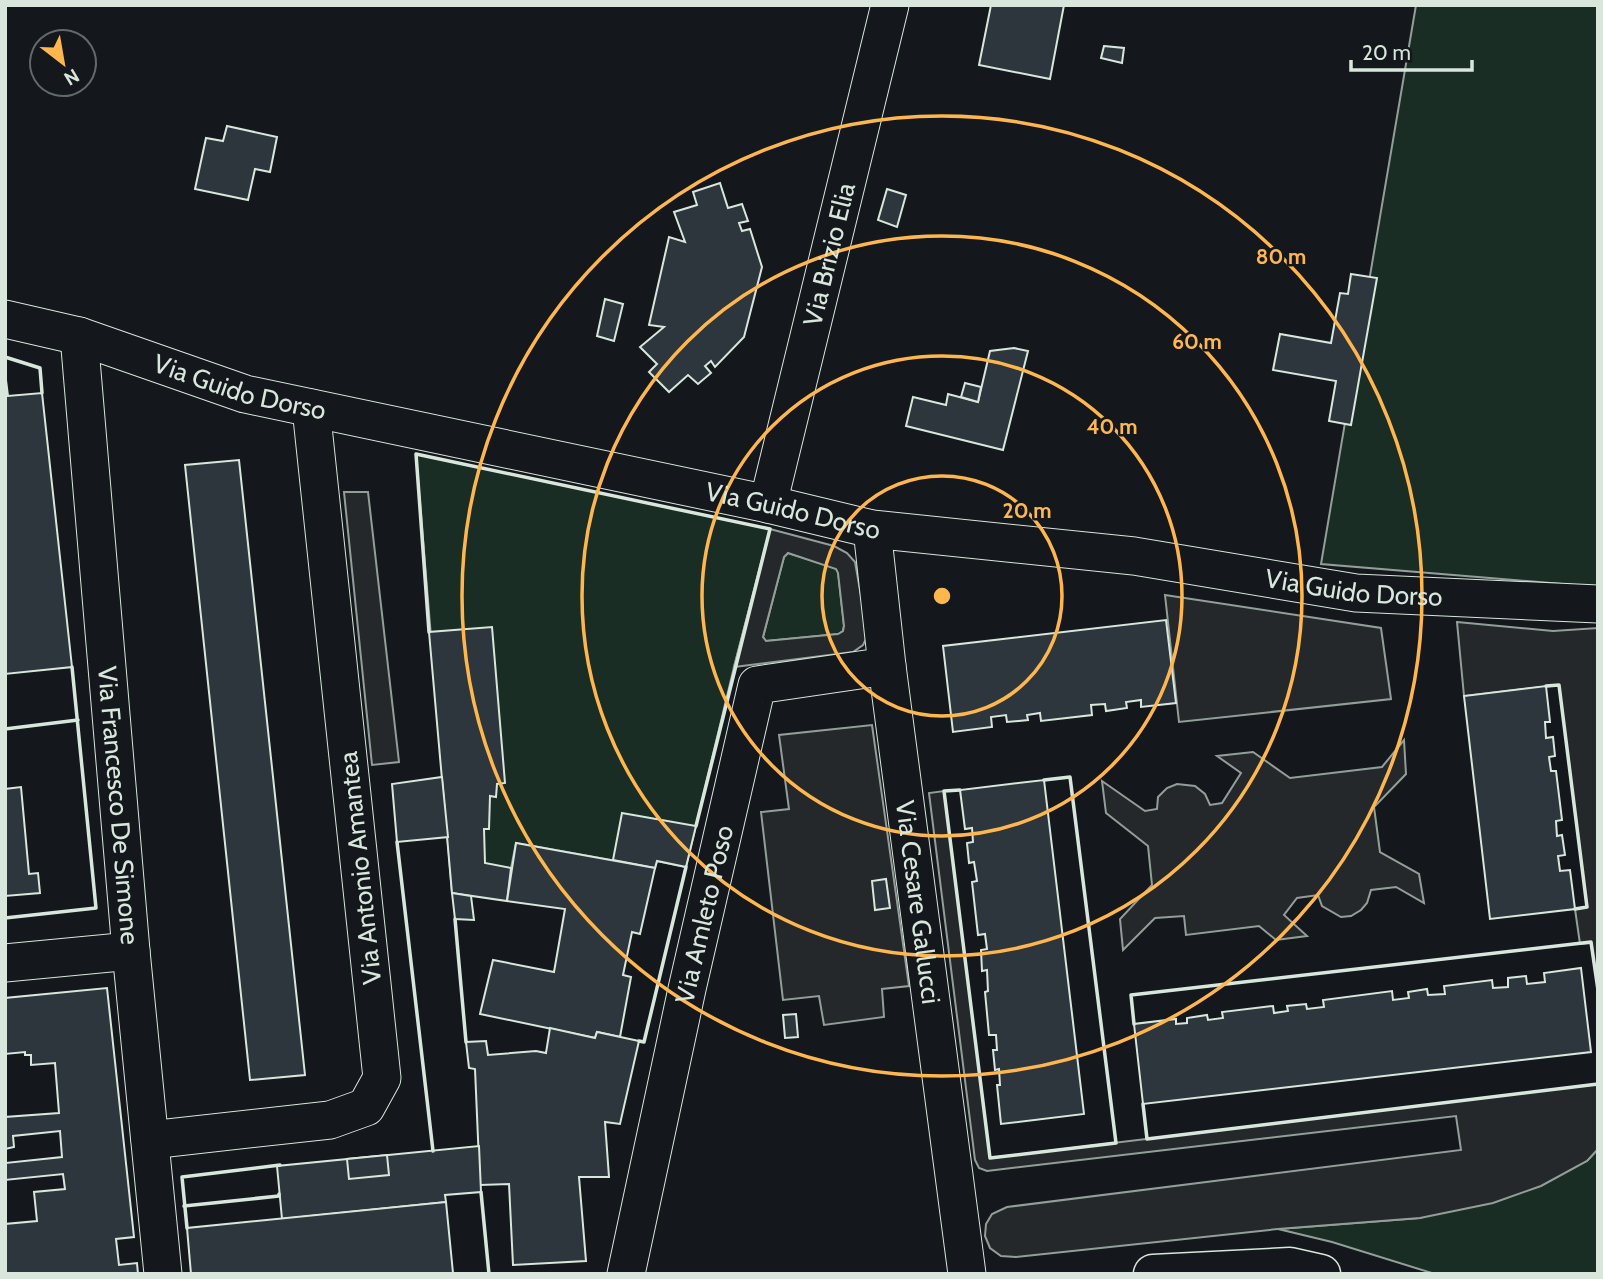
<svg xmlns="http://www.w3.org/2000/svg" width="1603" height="1279" font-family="Cabin,sans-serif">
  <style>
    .green { fill: #1a2d24; stroke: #939e99; stroke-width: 2 }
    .parking { fill: #24282b; stroke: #939e99; stroke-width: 2; fill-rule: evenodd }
    .building { fill: #2c363c; stroke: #d8e6dc; stroke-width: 2 }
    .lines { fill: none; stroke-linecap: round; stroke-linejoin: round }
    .minor-casing { stroke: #d8e6dc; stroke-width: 39 }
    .secondary-casing { stroke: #d8e6dc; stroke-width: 41 }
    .minor { stroke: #14181c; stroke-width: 37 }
    .secondary { stroke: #14181c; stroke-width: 38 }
    .wall { stroke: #d8e6dc; stroke-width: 3.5 }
    .ring { fill: none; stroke: #ffb74d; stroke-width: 3.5 }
    .labels { text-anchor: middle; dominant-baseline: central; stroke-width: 5; stroke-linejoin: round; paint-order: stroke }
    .street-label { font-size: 26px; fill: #d8e6dc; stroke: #14181c }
    .centre { fill: #ffb74d; stroke: #14181c; stroke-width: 3.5 }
    .ring-label { font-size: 21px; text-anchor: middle; font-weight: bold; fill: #ffb74d; stroke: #14181c; stroke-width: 5; stroke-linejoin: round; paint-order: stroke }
  </style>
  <rect width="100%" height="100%" fill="#14181c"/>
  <g class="green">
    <path d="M1416,5H1598V587L1321,564Z"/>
    <path d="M416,454L770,529L734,667L686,867L657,861L655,868L516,843L511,868L452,893Z"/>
    <path d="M788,553L836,568L838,572L844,626L843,631L839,634L766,641L763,637L784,557Z"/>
    <path d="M1598,1149V1274H1435L1332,1242L1278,1229L1420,1218L1587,1161Z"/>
  </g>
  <g class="parking">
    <path d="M344,492H368L399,762L372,765Z"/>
    <path d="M770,529L834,546L847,553L855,562L868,635L863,645L853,652L734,667ZM788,553L836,569L838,573L844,626L843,631L838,634L766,641L763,637L784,557Z"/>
    <path d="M1165,595L1381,628L1391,699L1179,722Z"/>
    <path d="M1457,622L1553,631L1598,628V990L1591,943L1580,944L1575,909L1587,907L1559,685L1464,696Z"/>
    <path d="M872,725L909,986L882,989L884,1017L824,1025L819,996L783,1000L761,812L789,809L779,735Z"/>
    <path d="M1404,740L1406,774L1374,807L1380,852L1419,874L1424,903L1396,887L1371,890L1367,903L1361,910L1351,916L1341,917L1322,906L1318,895L1297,898L1284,915L1307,936L1276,940L1259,926L1186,935L1184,916L1155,918L1123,950L1120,919L1152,885L1148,846L1106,813L1102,781L1145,811L1157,809L1158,797L1167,788L1177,784L1195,786L1205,794L1210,805L1222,803L1241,773L1217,756L1253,752L1290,778L1382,767Z"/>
    <path d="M944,791L990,1158L1598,1084V1149L1587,1161L1541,1186L1493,1203L1420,1218L1278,1229L1016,1257L1001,1256L990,1248L985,1236L986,1224L992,1214L1007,1207L1461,1150L1456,1116L987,1171L979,1168L975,1160L929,793Z"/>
  </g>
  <g class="building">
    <path d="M991,5H1064L1050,79L979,65Z"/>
    <path d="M1104,46L1124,48L1122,63L1101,58Z"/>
    <path d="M227,126L277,137L270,172L255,169L248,200L195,189L206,138L223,141Z"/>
    <path d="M720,183L728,208L742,204L748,221L739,223L742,231L750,229L762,267L744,337L715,367L711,361L705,366L711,373L698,384L688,375L669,392L649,372L657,364L640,347L664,327L649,325L669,237L685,242L674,212L697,205L693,192Z"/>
    <path d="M887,189L906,195L897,227L878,220Z"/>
    <path d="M1351,274L1377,278L1351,425L1329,421L1336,381L1273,370L1280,334L1331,343L1340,293L1348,294Z"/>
    <path d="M605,299L623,304L614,341L597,336Z"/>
    <path d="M1014,348L1028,351L1003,450L906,426L913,397L946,405L948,394L978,402L990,351Z"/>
    <path d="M5,372L8,396L42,393L72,667L5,674Z"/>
    <path d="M965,383L981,387L978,402L961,397Z"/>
    <path d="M239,460L305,1075L250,1080L185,465Z"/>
    <path d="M1166,620L1176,703L1141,707V700L1126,702L1127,708L1106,711L1105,704L1091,705L1092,715L1041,721L1040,713L1027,715L1028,720L1007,722L1006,715L991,717L992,727L953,732L943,646Z"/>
    <path d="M492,627L505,783L497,784L496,797L490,796L489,829H484L485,863L511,868L507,901L452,893L429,632Z"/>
    <path d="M1546,686L1550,722H1545L1546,738L1553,737L1555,756L1549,757L1551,771H1556L1562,820L1556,821L1557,836L1562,835L1565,855L1558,856L1560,871L1570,870L1575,909L1490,919L1464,696Z"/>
    <path d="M442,777L448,837L397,842L392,784Z"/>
    <path d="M1044,780L1084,1114L1001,1124L997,1085H1000L999,1069L995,1070L993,1050H997L996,1035H989L985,992L988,991L987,970L982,971L981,950L987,949L985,934L978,935L972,882L977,881L974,862L969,863L967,843L973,842L972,828L965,829L960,790Z"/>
    <path d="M21,787L29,874L38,873L40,893L5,896V789Z"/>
    <path d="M622,813L696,826L686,867L657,861L655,868L613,860Z"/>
    <path d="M516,843L655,868L640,934L632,932L623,975L631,977L620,1037L597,1032L595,1038L480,1014L493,960L554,972L565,909L507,901Z"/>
    <path d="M886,879L890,908L875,910L872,881Z"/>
    <path d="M452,893L471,896L474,920L455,919Z"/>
    <path d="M1581,968L1591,1052L1143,1104L1134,1024L1176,1019V1024L1187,1023V1018L1207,1015L1208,1020L1223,1018L1222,1012L1273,1006L1274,1013L1288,1011L1287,1006L1306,1004L1307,1009L1324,1007L1323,1000L1392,991L1393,1000L1409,998L1408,992L1427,989L1428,995L1445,994L1444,986L1492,980L1493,988L1508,987V978L1526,976L1527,984L1545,982L1544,973Z"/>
    <path d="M107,988L134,1237L116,1239L119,1265L137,1263L138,1274H5V1224L37,1221L34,1192L65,1189L63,1174L5,1180V1151L6,1163L62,1157L60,1131L13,1136L14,1147L5,1149V1117L59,1113L55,1063L31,1065V1055H25V1052L5,1054V998Z"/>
    <path d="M796,1014L798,1037L785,1038L783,1015Z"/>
    <path d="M550,1028L595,1038L597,1032L639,1041L620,1124L605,1122L609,1177H579L586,1261L513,1265L509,1184L480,1185L475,1069L469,1068L466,1042L486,1041L488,1055L536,1051L546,1053Z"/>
    <path d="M479,1146L481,1192L445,1195L446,1202L282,1219L277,1166Z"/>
    <path d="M387,1155L389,1175L349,1179L347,1159Z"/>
    <path d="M446,1202L453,1273L191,1274L187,1228Z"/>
  </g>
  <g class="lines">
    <defs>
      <g id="minor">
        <path id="s1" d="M5,319L79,336L245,394L768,504L872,529L1134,556L1356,593L1598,604"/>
        <path id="s2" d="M79,336L131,951L163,1274"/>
        <path id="s3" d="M768,504L890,5"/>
        <path id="s4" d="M872,529L887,666L967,1274"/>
        <path d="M5,963L131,951"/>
        <path d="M150,1140L330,1120L366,1107L382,1078L311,408"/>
        <path id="s5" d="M626,1274L687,989L757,685L887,666"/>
      </g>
      <path id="secondary" d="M1153,1274L1290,1267L1321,1274"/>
    </defs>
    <use href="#minor" class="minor-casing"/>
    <use href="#secondary" class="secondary-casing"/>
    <use href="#minor" class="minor"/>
    <use href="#secondary" class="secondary"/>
    <g class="wall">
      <path d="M5,357L40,368L42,393"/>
      <path d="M429,632L416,454L770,529L696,826"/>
      <path d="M1546,686L1559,685L1587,907L1575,909"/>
      <path d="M5,729L78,720"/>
      <path d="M960,790L944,791L990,1158L1116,1143L1070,777L1044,780"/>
      <path d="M397,842L433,1151"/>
      <path d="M5,918L96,908L72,667"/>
      <path d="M455,919L466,1042"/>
      <path d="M1134,1024L1131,995L1591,942L1598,990"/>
      <path d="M639,1041L644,1042L686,867"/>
      <path d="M1143,1104L1147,1139L1598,1084"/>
      <path d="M481,1192L489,1274"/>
      <path d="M184,1206L279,1196V1194"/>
      <path d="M187,1228L182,1177L280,1165"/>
    </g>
  </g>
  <g class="ring">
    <circle cx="942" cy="596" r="120"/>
    <circle cx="942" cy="596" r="240"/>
    <circle cx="942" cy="596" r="360"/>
    <circle cx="942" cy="596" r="480"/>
  </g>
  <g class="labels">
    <g class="street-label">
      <text stroke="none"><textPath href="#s3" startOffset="257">Via Brizio Elia</textPath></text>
      <text stroke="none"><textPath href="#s1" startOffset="245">Via Guido Dorso</textPath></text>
      <text stroke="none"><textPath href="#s1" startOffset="812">Via Guido Dorso</textPath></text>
      <text stroke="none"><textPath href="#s1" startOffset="1379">Via Guido Dorso</textPath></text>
      <text stroke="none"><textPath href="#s2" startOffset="471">Via Francesco De Simone</textPath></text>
      <text transform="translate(360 868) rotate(-96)">Via Antonio Amantea</text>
      <text stroke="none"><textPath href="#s4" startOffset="376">Via Cesare Gallucci</textPath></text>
      <text stroke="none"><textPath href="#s5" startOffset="368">Via Amleto Poso</textPath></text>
    </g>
  </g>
  <circle cx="942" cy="596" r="10" class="centre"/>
  <g class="ring-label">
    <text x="1281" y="264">80 m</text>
    <text x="1197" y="349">60 m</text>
    <text x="1112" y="434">40 m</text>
    <text x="1027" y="518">20 m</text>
  </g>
  <rect width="1603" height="1279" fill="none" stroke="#d8e6dc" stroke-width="14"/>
  <g transform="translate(63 63) rotate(149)"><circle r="33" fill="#14181c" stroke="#626a69" stroke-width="2"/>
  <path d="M0-5L12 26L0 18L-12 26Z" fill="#ffb74d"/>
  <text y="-10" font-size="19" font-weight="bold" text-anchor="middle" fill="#d8e6dc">N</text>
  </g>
  <path d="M1351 60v10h121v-10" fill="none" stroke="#d8e6dc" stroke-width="3.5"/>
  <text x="1362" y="60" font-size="21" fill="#d8e6dc" stroke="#14181c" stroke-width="5" paint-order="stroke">20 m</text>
</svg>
